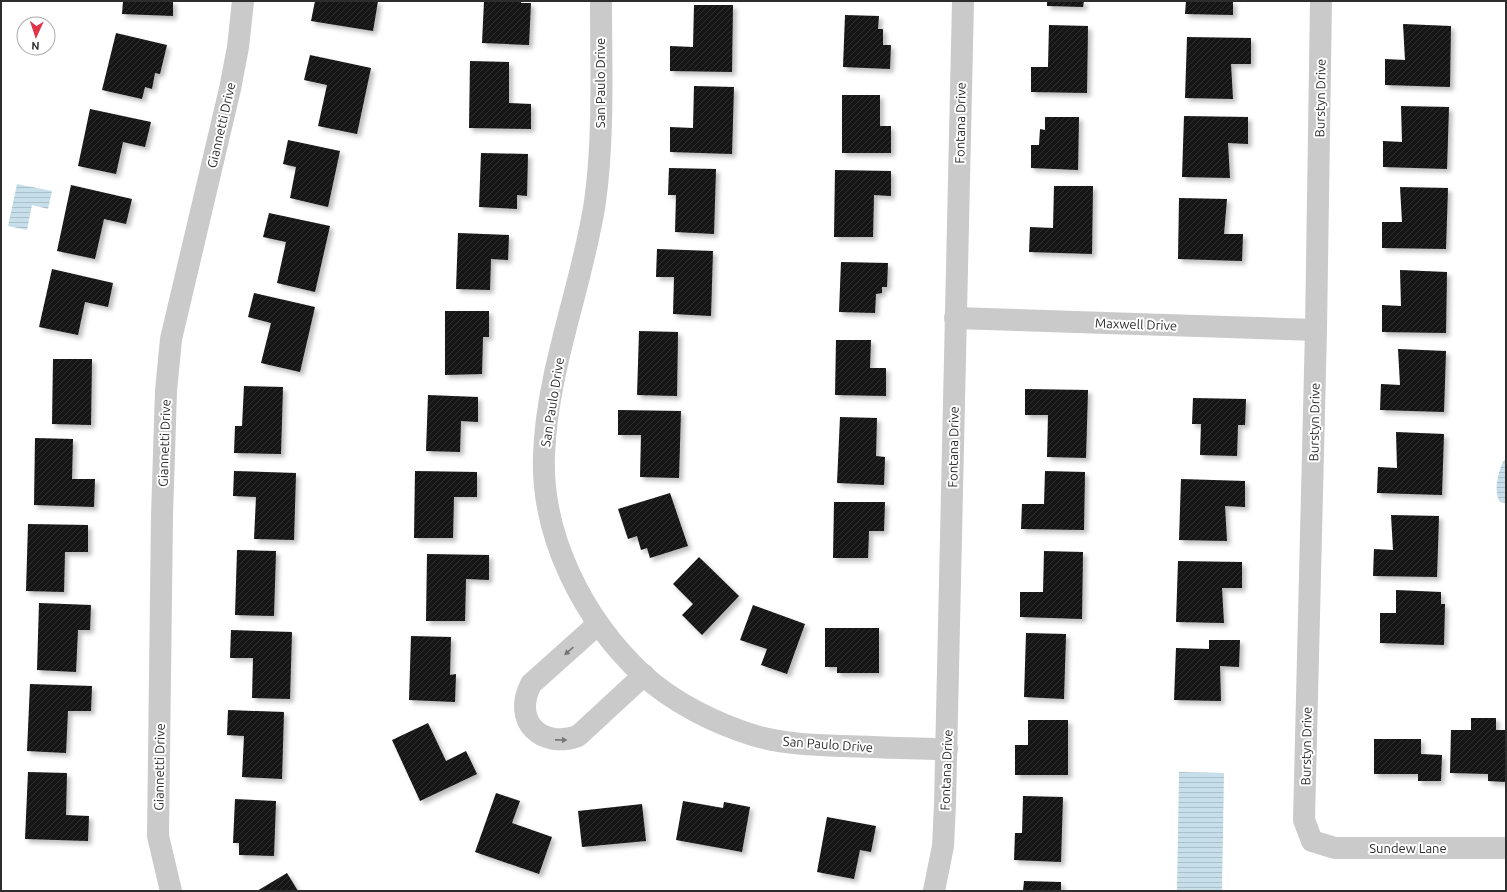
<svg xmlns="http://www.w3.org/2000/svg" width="1507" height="892" font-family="Ubuntu,sans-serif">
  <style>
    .water { fill: url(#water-rules) }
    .building { fill: url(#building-hatch); filter: url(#shadow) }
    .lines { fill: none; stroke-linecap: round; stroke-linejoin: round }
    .minor { stroke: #cacaca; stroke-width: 22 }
    .oneway { fill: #747474 }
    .labels { text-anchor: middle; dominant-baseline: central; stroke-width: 4; stroke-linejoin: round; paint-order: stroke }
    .street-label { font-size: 13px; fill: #2d2d2d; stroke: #fff }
  </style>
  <defs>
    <pattern id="water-rules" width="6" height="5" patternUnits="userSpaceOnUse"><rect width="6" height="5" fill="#c7dfea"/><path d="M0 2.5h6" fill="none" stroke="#abc0c9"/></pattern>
    <pattern id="building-hatch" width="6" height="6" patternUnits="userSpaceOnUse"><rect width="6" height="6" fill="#141414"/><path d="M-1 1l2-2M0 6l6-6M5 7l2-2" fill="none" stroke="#2e2e2e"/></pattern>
    <filter id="shadow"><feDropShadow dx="3.5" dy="3.5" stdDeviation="2" flood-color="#0004"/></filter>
  </defs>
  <rect width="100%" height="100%" fill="#fff"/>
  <g class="water">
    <path d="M17,184L52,191L48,209L32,205L27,230L8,226Z"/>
    <path d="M1504,460H1506V503L1500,502C1493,492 1498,471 1504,460Z"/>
    <path d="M1179,772L1224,773L1222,891H1177Z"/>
  </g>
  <g class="building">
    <path d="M123,1H173V16L122,14Z"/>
    <path d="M315,1H378L373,31L311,21Z"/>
    <path d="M484,1H521V3H531L529,45L482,43Z"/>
    <path d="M1047,1H1084L1083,7L1047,6Z"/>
    <path d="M1186,1H1233V15L1185,14Z"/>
    <path d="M694,5H733L732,72L670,71V46L693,47Z"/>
    <path d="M845,15L879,16L878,29H883V45H891L890,69L843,67Z"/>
    <path d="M1403,24L1451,26L1450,87L1385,85V59L1405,60Z"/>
    <path d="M1049,25L1088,26L1087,93L1031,92V67H1048Z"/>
    <path d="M116,33L167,45L160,74L155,73L152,89L145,87L142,99L102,90Z"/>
    <path d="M1187,37L1251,38V64H1231L1233,99L1185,98Z"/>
    <path d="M310,55L371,68L357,134L318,126L327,85L304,80Z"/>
    <path d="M470,61L509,62V103L531,104V129L469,128Z"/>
    <path d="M694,86L734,87L732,154L670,152V127L693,128Z"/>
    <path d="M842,95H880V126H891V153H842Z"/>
    <path d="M1401,106L1449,107L1447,169L1383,167V141L1402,142Z"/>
    <path d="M90,109L151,122L145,147L123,142L116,174L78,166Z"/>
    <path d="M1184,116L1248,117V144L1228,143L1230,178L1182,177Z"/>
    <path d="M1045,117H1079L1078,170L1031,168V145H1039L1040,129L1045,130Z"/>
    <path d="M288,140L340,151L328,207L290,198L296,167L283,164Z"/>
    <path d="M481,153L528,154L527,196L517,195V209L479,207Z"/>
    <path d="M669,168L716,169L714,234L675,232L676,195H668Z"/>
    <path d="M835,170L891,171V196L874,195L873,237H834Z"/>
    <path d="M71,185L132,199L126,224L104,219L95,259L57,251Z"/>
    <path d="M1054,186H1093L1092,254L1029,252L1030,227L1053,228Z"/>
    <path d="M1400,187L1448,188L1446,249L1382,248V222H1402Z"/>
    <path d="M1179,198L1227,199L1224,234H1243L1242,261L1178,259Z"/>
    <path d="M269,213L330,226L315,292L277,283L286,242L263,237Z"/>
    <path d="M458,233L509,235L508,260L491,259L490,290L456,289Z"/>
    <path d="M657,249L713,251L711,316L673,314L674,277H656Z"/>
    <path d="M841,262L888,263L887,287H882V293L876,294L875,313L839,312Z"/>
    <path d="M52,269L113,283L108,307L85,302L78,335L39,327Z"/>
    <path d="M1400,270L1447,272L1446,333L1382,332V305L1401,306Z"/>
    <path d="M254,293L315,307L300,372L261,363L271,323L248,317Z"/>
    <path d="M445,311H489V337H483L482,374L445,375Z"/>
    <path d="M639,331L678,332L677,396L637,395Z"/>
    <path d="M836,340H871L870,368H886V396L835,395Z"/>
    <path d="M1398,349L1446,351L1444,412L1380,410L1381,384L1400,385Z"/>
    <path d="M53,359H92L91,425L52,424Z"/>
    <path d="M244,386L283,387L281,454L234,453L235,426H242Z"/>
    <path d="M1025,389L1088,390L1086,458L1047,457L1048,415H1025Z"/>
    <path d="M428,395L478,397V422L461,421L460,452L426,451Z"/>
    <path d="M1193,398L1246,399L1245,425H1238L1237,456L1200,455L1201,424H1192Z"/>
    <path d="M618,410L681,411L679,478L640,477L641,435H618Z"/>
    <path d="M840,417L877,418L876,456L885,457L884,485L837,483Z"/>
    <path d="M1396,432L1444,434L1442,495L1377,493L1378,467L1397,468Z"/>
    <path d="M35,438L73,439L72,479H95L94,507L34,505Z"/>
    <path d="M234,471L296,473L294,540L254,539L256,497L233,496Z"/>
    <path d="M415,471L477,472V497H454L453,538H414Z"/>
    <path d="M1045,471L1085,472L1084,530L1021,529L1022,504H1044Z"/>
    <path d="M1181,479L1245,481V507L1225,506L1227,541L1179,540Z"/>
    <path d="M670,493L688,546L650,558L647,548L641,550L637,536L628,539L618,509Z"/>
    <path d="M834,502H885L884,531H869L868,558H833Z"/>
    <path d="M1391,515L1439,516L1437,577L1373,576L1374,549L1393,550Z"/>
    <path d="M28,524L88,525V552H65L64,592L26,591Z"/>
    <path d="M237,550L276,551L274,616L235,615Z"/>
    <path d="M1044,551L1083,552L1082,619L1020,617V592H1043Z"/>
    <path d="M427,554L489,555V580L466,579L465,621H426Z"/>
    <path d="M699,557L739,596L702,635L682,615L693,604L673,584Z"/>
    <path d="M1178,561L1242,562V588H1222L1224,623L1176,622Z"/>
    <path d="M1396,590L1441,592V604H1445L1444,645L1380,643V613H1396Z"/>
    <path d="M39,603L91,605L90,630H78L76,672L37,670Z"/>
    <path d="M753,605L805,624L787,674L761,665L767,649L740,640Z"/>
    <path d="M825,628H879V673H837V667H825Z"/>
    <path d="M231,630L292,632L290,699L252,698L253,658H230Z"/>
    <path d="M1026,633L1066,634L1064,699L1024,697Z"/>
    <path d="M411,636L451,637L450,675L456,674L455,702L409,700Z"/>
    <path d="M1209,640H1240L1239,667L1220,666L1221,701L1174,700L1176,648L1209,649Z"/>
    <path d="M30,684L92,686L91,711H68L66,753L27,751Z"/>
    <path d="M228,710L284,712L282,779L242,777L244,736L227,735Z"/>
    <path d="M1471,718H1496V730H1506V782L1488,781V774L1450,773L1451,730H1471Z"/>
    <path d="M1028,720H1068V775H1015V745H1028Z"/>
    <path d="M428,723L446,761L466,751L477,774L420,801L392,740Z"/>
    <path d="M1374,739H1421V754L1442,755L1441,781H1418V774H1374Z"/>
    <path d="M28,772L67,773L66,815L89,816L88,841L25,839Z"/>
    <path d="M496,793L520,801L512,823L552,837L539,874L475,852Z"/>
    <path d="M1023,796L1063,797L1061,862L1014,860L1015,833H1022Z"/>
    <path d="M235,799L276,801L274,856L239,855V843H233Z"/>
    <path d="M683,801L723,808L724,802L750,807L742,852L676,840Z"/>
    <path d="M642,804L646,841L582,847L578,811Z"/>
    <path d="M827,817L876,826L871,852L860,850L854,879L817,872Z"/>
    <path d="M287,873L298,891H257Z"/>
    <path d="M1024,881L1061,882V891H1023Z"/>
  </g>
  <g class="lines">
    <g class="minor">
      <path d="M601,1C601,68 604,136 595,202C582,287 547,369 544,455C541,537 584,620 643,675C674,703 716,724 756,736C784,744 814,745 843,746C878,747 912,749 947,749"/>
      <path d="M1321,1L1316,330L1304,820L1312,841L1335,848H1506"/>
      <path d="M955,318L1316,330"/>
      <path d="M598,624L531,684C512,721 541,749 578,736L644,675"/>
      <path d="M171,891L158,836L162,516L166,391L171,339L230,89L238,47L243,1"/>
      <path d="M934,891L943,846L945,804L963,1"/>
    </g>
  </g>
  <defs><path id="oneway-solid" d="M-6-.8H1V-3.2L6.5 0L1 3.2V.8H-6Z"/></defs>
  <g class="oneway">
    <use href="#oneway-solid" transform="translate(569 651) rotate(138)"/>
    <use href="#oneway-solid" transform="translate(561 740) rotate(1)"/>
  </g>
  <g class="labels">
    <g class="street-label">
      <text transform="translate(600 83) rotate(-90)">San Paulo Drive</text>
      <text transform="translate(1320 98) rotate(-89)">Burstyn Drive</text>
      <text transform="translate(960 123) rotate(-89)">Fontana Drive</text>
      <text transform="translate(221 125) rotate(-77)">Giannetti Drive</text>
      <text transform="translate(1136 324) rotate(2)">Maxwell Drive</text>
      <text transform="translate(552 402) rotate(-81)">San Paulo Drive</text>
      <text transform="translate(1314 422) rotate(-89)">Burstyn Drive</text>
      <text transform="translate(164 443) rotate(-88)">Giannetti Drive</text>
      <text transform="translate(953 447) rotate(-89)">Fontana Drive</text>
      <text transform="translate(828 744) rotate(4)">San Paulo Drive</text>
      <text transform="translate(1306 746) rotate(-89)">Burstyn Drive</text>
      <text transform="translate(159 767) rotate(-89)">Giannetti Drive</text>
      <text transform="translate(946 770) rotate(-88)">Fontana Drive</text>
      <text x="1408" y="848">Sundew Lane</text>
    </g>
  </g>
  <rect width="1507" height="892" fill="none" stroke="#2d2d2d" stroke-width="4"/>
  <g transform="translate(36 36) rotate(183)"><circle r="19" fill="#ffffff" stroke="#ababab"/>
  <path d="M0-3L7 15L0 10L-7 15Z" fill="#e13349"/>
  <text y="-6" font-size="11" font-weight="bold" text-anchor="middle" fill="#2d2d2d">N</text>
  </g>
</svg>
